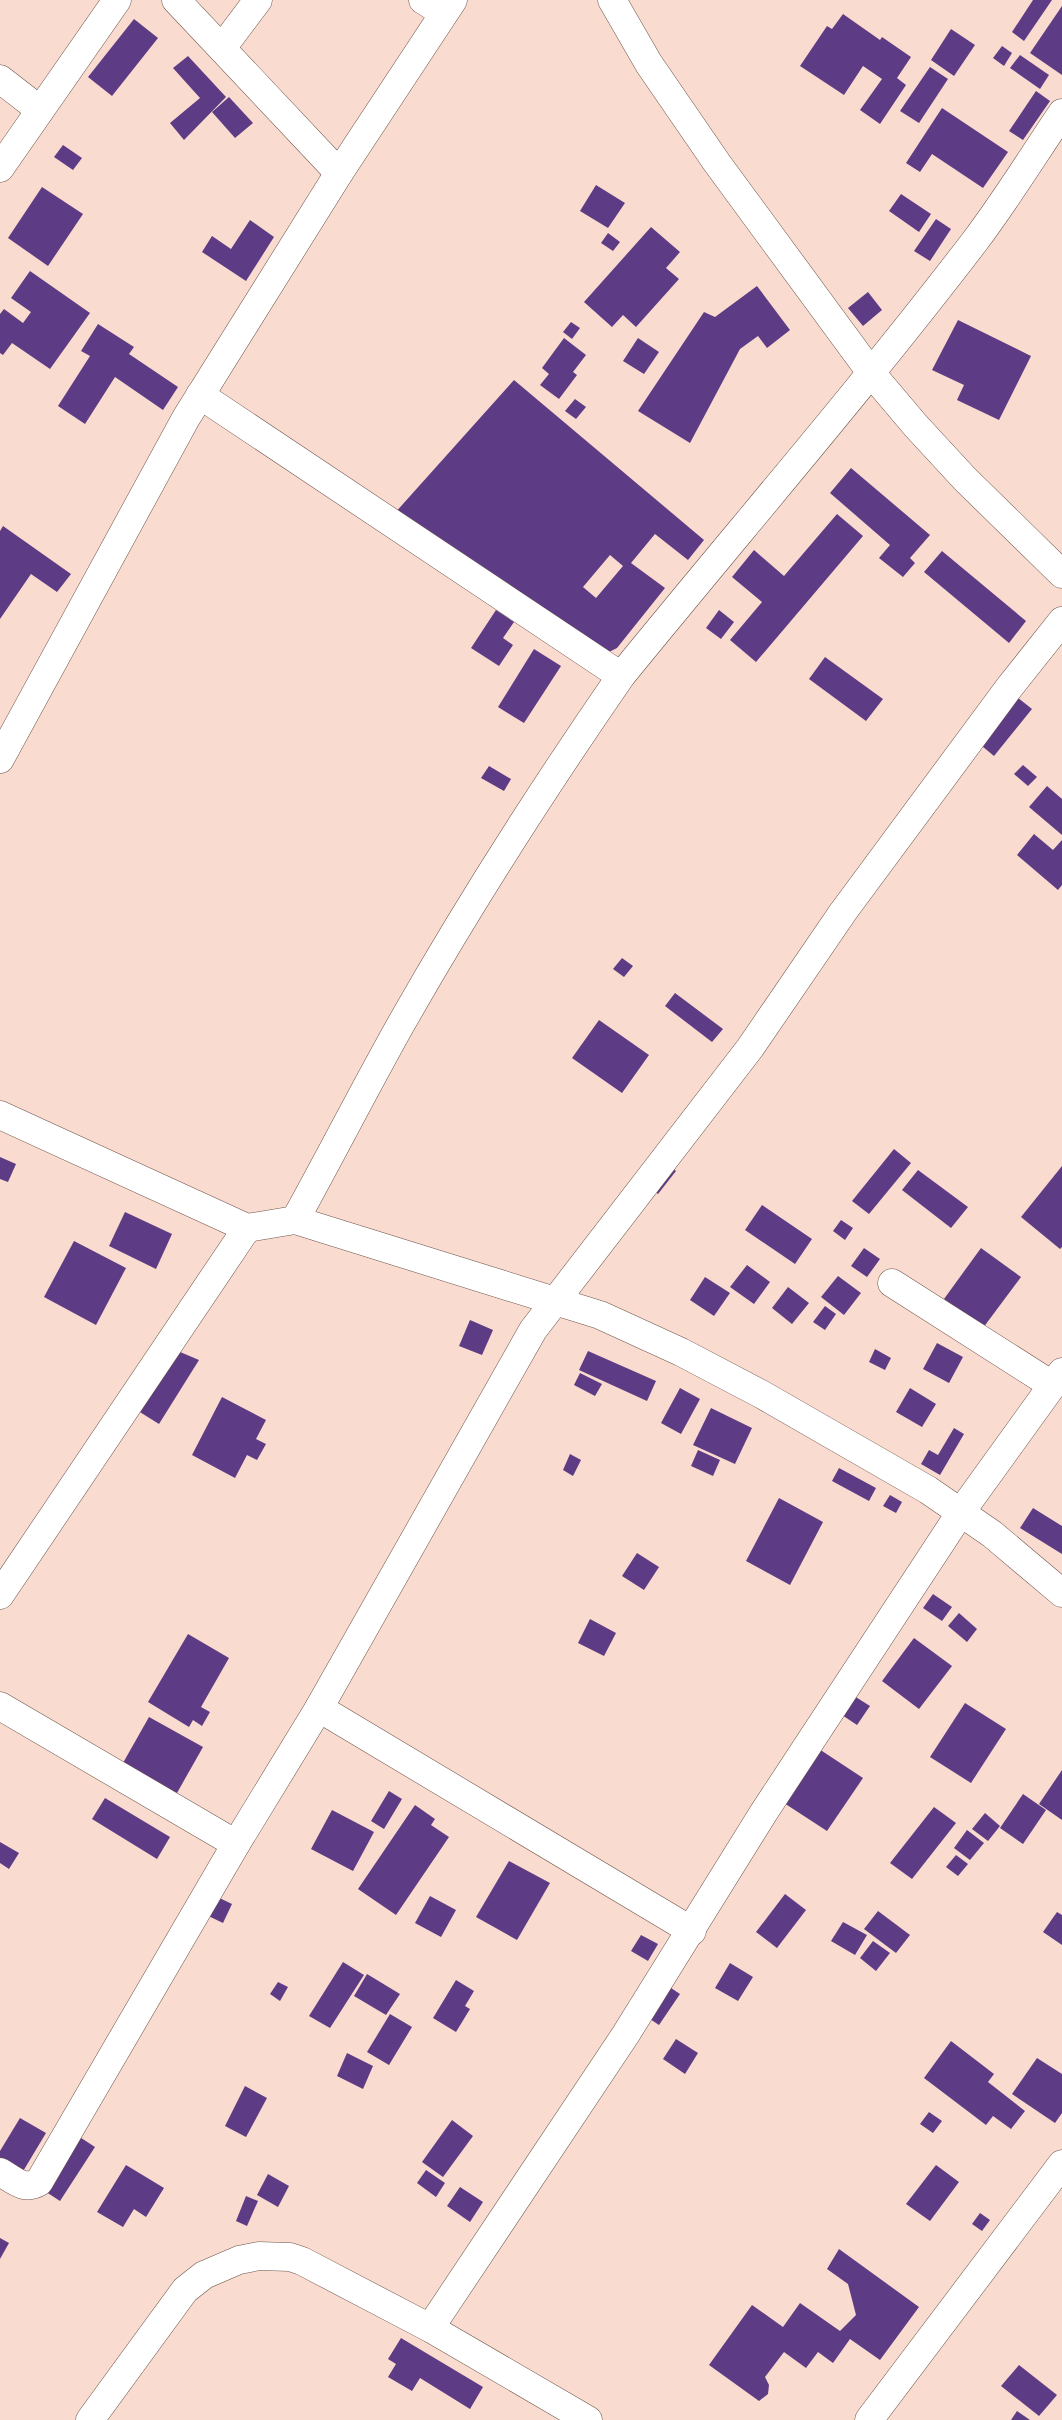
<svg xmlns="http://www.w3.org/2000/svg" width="1062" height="2420" font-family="Mulish,sans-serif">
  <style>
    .building { fill: #5e3c85; fill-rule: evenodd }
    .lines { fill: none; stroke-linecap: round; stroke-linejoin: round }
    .minor-casing { stroke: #6d544a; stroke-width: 29 }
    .tertiary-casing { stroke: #6d544a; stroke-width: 29 }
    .minor { stroke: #fff; stroke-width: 28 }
    .tertiary { stroke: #fff; stroke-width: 28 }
  </style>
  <rect width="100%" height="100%" fill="#fadbcf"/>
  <g class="building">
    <path d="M1033,0H1052L1024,41L1012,32Z"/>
    <path d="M1062,6V75L1030,53Z"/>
    <path d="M843,14L880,40L882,37L911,57L897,78L906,85L880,124L860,110L882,79L863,66L844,95L800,66L827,26L832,29Z"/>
    <path d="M134,19L158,38L112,96L88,77Z"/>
    <path d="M951,29L975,45L954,76L931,60Z"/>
    <path d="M1002,46L1012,53L1004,66L993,58Z"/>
    <path d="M1020,55L1049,75L1040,89L1010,68Z"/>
    <path d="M188,56L226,97L184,140L170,123L200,98L173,68Z"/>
    <path d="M930,67L948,79L919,123L900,111Z"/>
    <path d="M1036,91L1050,101L1023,140L1009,131Z"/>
    <path d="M229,97L253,123L235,138L212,112Z"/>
    <path d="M942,108L1008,152L983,188L932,154L920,172L906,163Z"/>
    <path d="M63,145L82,158L73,170L54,157Z"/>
    <path d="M596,185L625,203L608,228L580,211Z"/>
    <path d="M42,187L83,214L48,266L8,238Z"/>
    <path d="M901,194L931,214L919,232L889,211Z"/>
    <path d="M936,219L951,229L930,261L914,251Z"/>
    <path d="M250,220L274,237L246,281L202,252L212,236L231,249Z"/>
    <path d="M651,227L680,252L666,268L679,279L636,327L623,315L612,327L584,302Z"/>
    <path d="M608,233L620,242L613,251L601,243Z"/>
    <path d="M30,271L90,313L50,369L12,343L3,355L0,353V314L4,309L23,323L31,312L11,298Z"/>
    <path d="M757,286L790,330L767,348L758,336L740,349L690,443L638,411L704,312L715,317Z"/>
    <path d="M868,292L882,310L863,326L848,308Z"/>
    <path d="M958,320L1031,356L999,420L957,400L964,385L932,370Z"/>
    <path d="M571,322L580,328L572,339L563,332Z"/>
    <path d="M98,324L134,347L129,354L178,387L163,410L115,377L85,424L58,406L90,356L81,351Z"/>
    <path d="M564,338L586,355L573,372L577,375L559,399L540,385L549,374L542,368Z"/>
    <path d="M638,338L659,352L644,374L623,361Z"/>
    <path d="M514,380L704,540L688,560L655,534L631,563L665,588L617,648L603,655L394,514ZM610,555L623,566L596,598L583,587Z"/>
    <path d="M575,399L586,407L576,419L565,411Z"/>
    <path d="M851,468L930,535L910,558L915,563L903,577L879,558L890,545L830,493Z"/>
    <path d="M837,514L863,536L756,662L730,640L762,602L732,577L754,550L784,576Z"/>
    <path d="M3,526L71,574L57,592L31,574L0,619V531Z"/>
    <path d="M942,551L1026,621L1009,643L924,572Z"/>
    <path d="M496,610L514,622L503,638L513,645L499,666L471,648Z"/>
    <path d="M719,610L734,622L721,639L706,628Z"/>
    <path d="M534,649L561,666L524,723L498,707Z"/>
    <path d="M825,657L883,699L866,721L809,679Z"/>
    <path d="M1013,694L1032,709L994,756L976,741Z"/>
    <path d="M1023,765L1037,777L1028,786L1014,774Z"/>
    <path d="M489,766L511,779L504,791L481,778Z"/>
    <path d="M1047,786L1062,799V835L1029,807Z"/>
    <path d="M1034,834L1053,850L1062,840V885L1058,890L1017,855Z"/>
    <path d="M622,958L633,966L624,977L613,969Z"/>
    <path d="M675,993L723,1029L712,1042L665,1006Z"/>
    <path d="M599,1020L649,1055L622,1093L572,1058Z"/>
    <path d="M894,1149L911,1163L869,1214L852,1201Z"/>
    <path d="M0,1157L16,1164L8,1182L0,1179Z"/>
    <path d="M665,1162L676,1171L658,1194L647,1186Z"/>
    <path d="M1062,1166V1247L1060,1249L1021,1217Z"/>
    <path d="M918,1170L968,1207L951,1228L902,1190Z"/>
    <path d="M762,1205L812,1239L795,1264L745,1230Z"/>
    <path d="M125,1212L172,1234L156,1269L109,1246Z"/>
    <path d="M841,1220L853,1228L845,1240L833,1231Z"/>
    <path d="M74,1241L126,1268L96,1325L44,1297Z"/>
    <path d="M864,1248L880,1259L867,1277L851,1266Z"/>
    <path d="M981,1248L1021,1277L983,1328L944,1299Z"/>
    <path d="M747,1265L770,1282L754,1304L730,1287Z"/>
    <path d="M838,1276L861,1293L844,1315L821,1297Z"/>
    <path d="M705,1277L730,1293L714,1316L690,1300Z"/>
    <path d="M788,1287L809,1303L792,1324L772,1308Z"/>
    <path d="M825,1306L836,1314L825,1330L813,1322Z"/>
    <path d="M470,1320L493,1330L482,1355L459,1346Z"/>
    <path d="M937,1343L963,1357L949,1383L923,1369Z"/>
    <path d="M173,1349L199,1360L159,1424L135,1409Z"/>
    <path d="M875,1349L891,1358L885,1370L869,1362Z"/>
    <path d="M588,1351L656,1381L647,1401L579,1370Z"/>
    <path d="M580,1373L602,1384L595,1396L574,1385Z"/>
    <path d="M680,1388L700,1399L681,1434L661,1423Z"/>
    <path d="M910,1388L936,1404L922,1427L896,1412Z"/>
    <path d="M222,1397L266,1420L256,1439L266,1444L257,1460L247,1455L235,1478L192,1455Z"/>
    <path d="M711,1408L752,1428L735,1464L693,1445Z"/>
    <path d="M954,1428L964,1434L940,1475L921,1464L929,1450L938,1455Z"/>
    <path d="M698,1450L720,1460L713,1476L691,1466Z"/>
    <path d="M570,1454L581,1460L573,1476L563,1470Z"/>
    <path d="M839,1468L876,1488L869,1501L832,1481Z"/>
    <path d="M890,1495L902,1502L896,1513L883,1506Z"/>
    <path d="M779,1498L823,1522L790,1585L746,1561Z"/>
    <path d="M1033,1508L1062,1526V1554L1020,1528Z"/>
    <path d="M637,1553L659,1567L644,1590L622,1576Z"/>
    <path d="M933,1594L952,1607L942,1621L923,1608Z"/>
    <path d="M959,1613L977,1629L967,1642L948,1626Z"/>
    <path d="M590,1619L616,1633L604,1656L578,1643Z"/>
    <path d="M188,1634L229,1658L201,1707L210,1712L202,1726L193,1720L189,1727L148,1702Z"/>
    <path d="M914,1638L952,1666L919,1709L882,1681Z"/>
    <path d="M851,1694L870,1706L857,1725L839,1713Z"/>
    <path d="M965,1703L1006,1729L971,1783L930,1757Z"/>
    <path d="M149,1717L203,1747L173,1800L119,1770Z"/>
    <path d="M819,1749L863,1778L827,1831L784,1803Z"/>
    <path d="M1062,1770V1820L1039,1804Z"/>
    <path d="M389,1791L402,1799L384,1829L371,1821Z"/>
    <path d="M1023,1794L1046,1810L1023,1844L1000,1828Z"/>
    <path d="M105,1798L170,1837L157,1859L92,1819Z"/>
    <path d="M415,1805L435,1819L431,1825L449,1837L396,1915L358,1889Z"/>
    <path d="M934,1807L956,1823L912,1879L890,1863Z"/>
    <path d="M332,1810L374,1832L353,1871L311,1849Z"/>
    <path d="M985,1813L1000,1826L988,1841L972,1829Z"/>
    <path d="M967,1830L984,1843L970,1860L954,1848Z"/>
    <path d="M0,1842L19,1853L9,1869L0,1863Z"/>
    <path d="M956,1855L968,1864L958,1876L946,1867Z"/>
    <path d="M509,1861L550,1883L517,1940L476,1917Z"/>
    <path d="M209,1893L232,1904L223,1923L200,1912Z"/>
    <path d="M785,1894L806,1910L777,1948L756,1932Z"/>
    <path d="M430,1896L456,1910L441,1937L415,1923Z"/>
    <path d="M878,1911L910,1935L896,1953L864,1929Z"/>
    <path d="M1057,1912L1062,1915V1945L1043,1932Z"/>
    <path d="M843,1922L867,1935L855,1955L831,1941Z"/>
    <path d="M641,1935L658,1944L648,1961L631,1951Z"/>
    <path d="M873,1941L890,1953L876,1971L860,1958Z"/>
    <path d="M343,1962L364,1975L330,2028L309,2016Z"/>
    <path d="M730,1963L753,1977L738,2001L715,1988Z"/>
    <path d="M367,1974L400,1994L386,2015L354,1996Z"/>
    <path d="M456,1980L474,1991L465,2006L470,2009L456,2032L433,2018Z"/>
    <path d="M278,1982L288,1987L280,2001L270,1994Z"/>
    <path d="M665,1984L680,1994L659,2025L644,2015Z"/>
    <path d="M390,2014L412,2027L389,2065L367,2052Z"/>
    <path d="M676,2039L698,2053L685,2074L663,2059Z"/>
    <path d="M951,2041L994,2074L988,2082L1025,2111L1011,2129L993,2116L986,2125L924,2078Z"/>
    <path d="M347,2053L373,2066L363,2089L337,2076Z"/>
    <path d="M1037,2058L1062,2074V2113L1055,2123L1012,2094Z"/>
    <path d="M245,2086L267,2098L246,2137L225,2126Z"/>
    <path d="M929,2112L942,2121L933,2133L920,2124Z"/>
    <path d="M20,2118L46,2133L22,2173L0,2160V2151Z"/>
    <path d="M452,2120L473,2136L443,2177L422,2162Z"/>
    <path d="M75,2134L95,2147L60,2201L40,2188Z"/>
    <path d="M126,2165L164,2188L146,2217L134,2209L123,2227L97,2212Z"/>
    <path d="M936,2165L959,2182L930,2221L906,2204Z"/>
    <path d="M426,2170L445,2183L436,2197L417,2183Z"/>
    <path d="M268,2174L289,2186L278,2207L257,2195Z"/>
    <path d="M460,2187L483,2202L470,2222L447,2206Z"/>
    <path d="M246,2196L258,2201L247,2226L236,2221Z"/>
    <path d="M980,2213L990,2220L982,2231L972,2224Z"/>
    <path d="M0,2238L9,2243L0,2259Z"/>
    <path d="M839,2249L919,2307L880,2360L850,2339L833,2363L818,2352L806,2368L784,2352L765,2377L769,2385L768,2394L759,2401L709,2365L752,2305L783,2327L800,2303L840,2331L856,2315L848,2284L827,2269Z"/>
    <path d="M401,2338L483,2387L470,2409L420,2378L412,2391L388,2377L396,2364L388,2359Z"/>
    <path d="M1019,2365L1057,2395L1039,2416L1001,2386Z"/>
    <path d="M1017,2411L1030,2420H1011Z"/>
  </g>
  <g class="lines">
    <defs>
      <g id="minor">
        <path d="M176,0L339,173"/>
        <path d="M423,0L444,13"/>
        <path d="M222,48L258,0"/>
        <path d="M0,79L40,110"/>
        <path d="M0,168L117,0"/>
        <path d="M200,395L621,676"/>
        <path d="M0,759L186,418L339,173L453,0"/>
        <path d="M0,1115L247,1228L295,1220L600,1315L681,1352L761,1394L928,1490L992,1534L1062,1593"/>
        <path d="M295,1220C331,1155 365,1088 401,1024C469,904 543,789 621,676C739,531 861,390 975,241C1006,200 1033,156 1062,113"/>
        <path d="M892,1283L1052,1385"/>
        <path d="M0,1595L247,1228"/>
        <path d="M0,1706L236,1844"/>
        <path d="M319,1708L692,1931"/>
        <path d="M0,2172C14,2180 24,2191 39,2182L236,1844L319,1708L533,1330L750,1048L843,912L1008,689L1062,621"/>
        <path d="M430,2328L588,2420"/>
        <path d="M90,2420L185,2290L204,2275L239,2260L259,2256L290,2257L302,2261L430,2328L626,2034L764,1812L961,1512L1062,1372"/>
        <path d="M869,2420L1062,2164"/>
      </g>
      <path id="tertiary" d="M612,0L649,64L717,163L872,374L916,426L965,479L1062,574"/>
    </defs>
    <use href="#minor" class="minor-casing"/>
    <use href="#tertiary" class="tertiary-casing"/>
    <use href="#minor" class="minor"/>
    <use href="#tertiary" class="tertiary"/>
  </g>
</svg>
